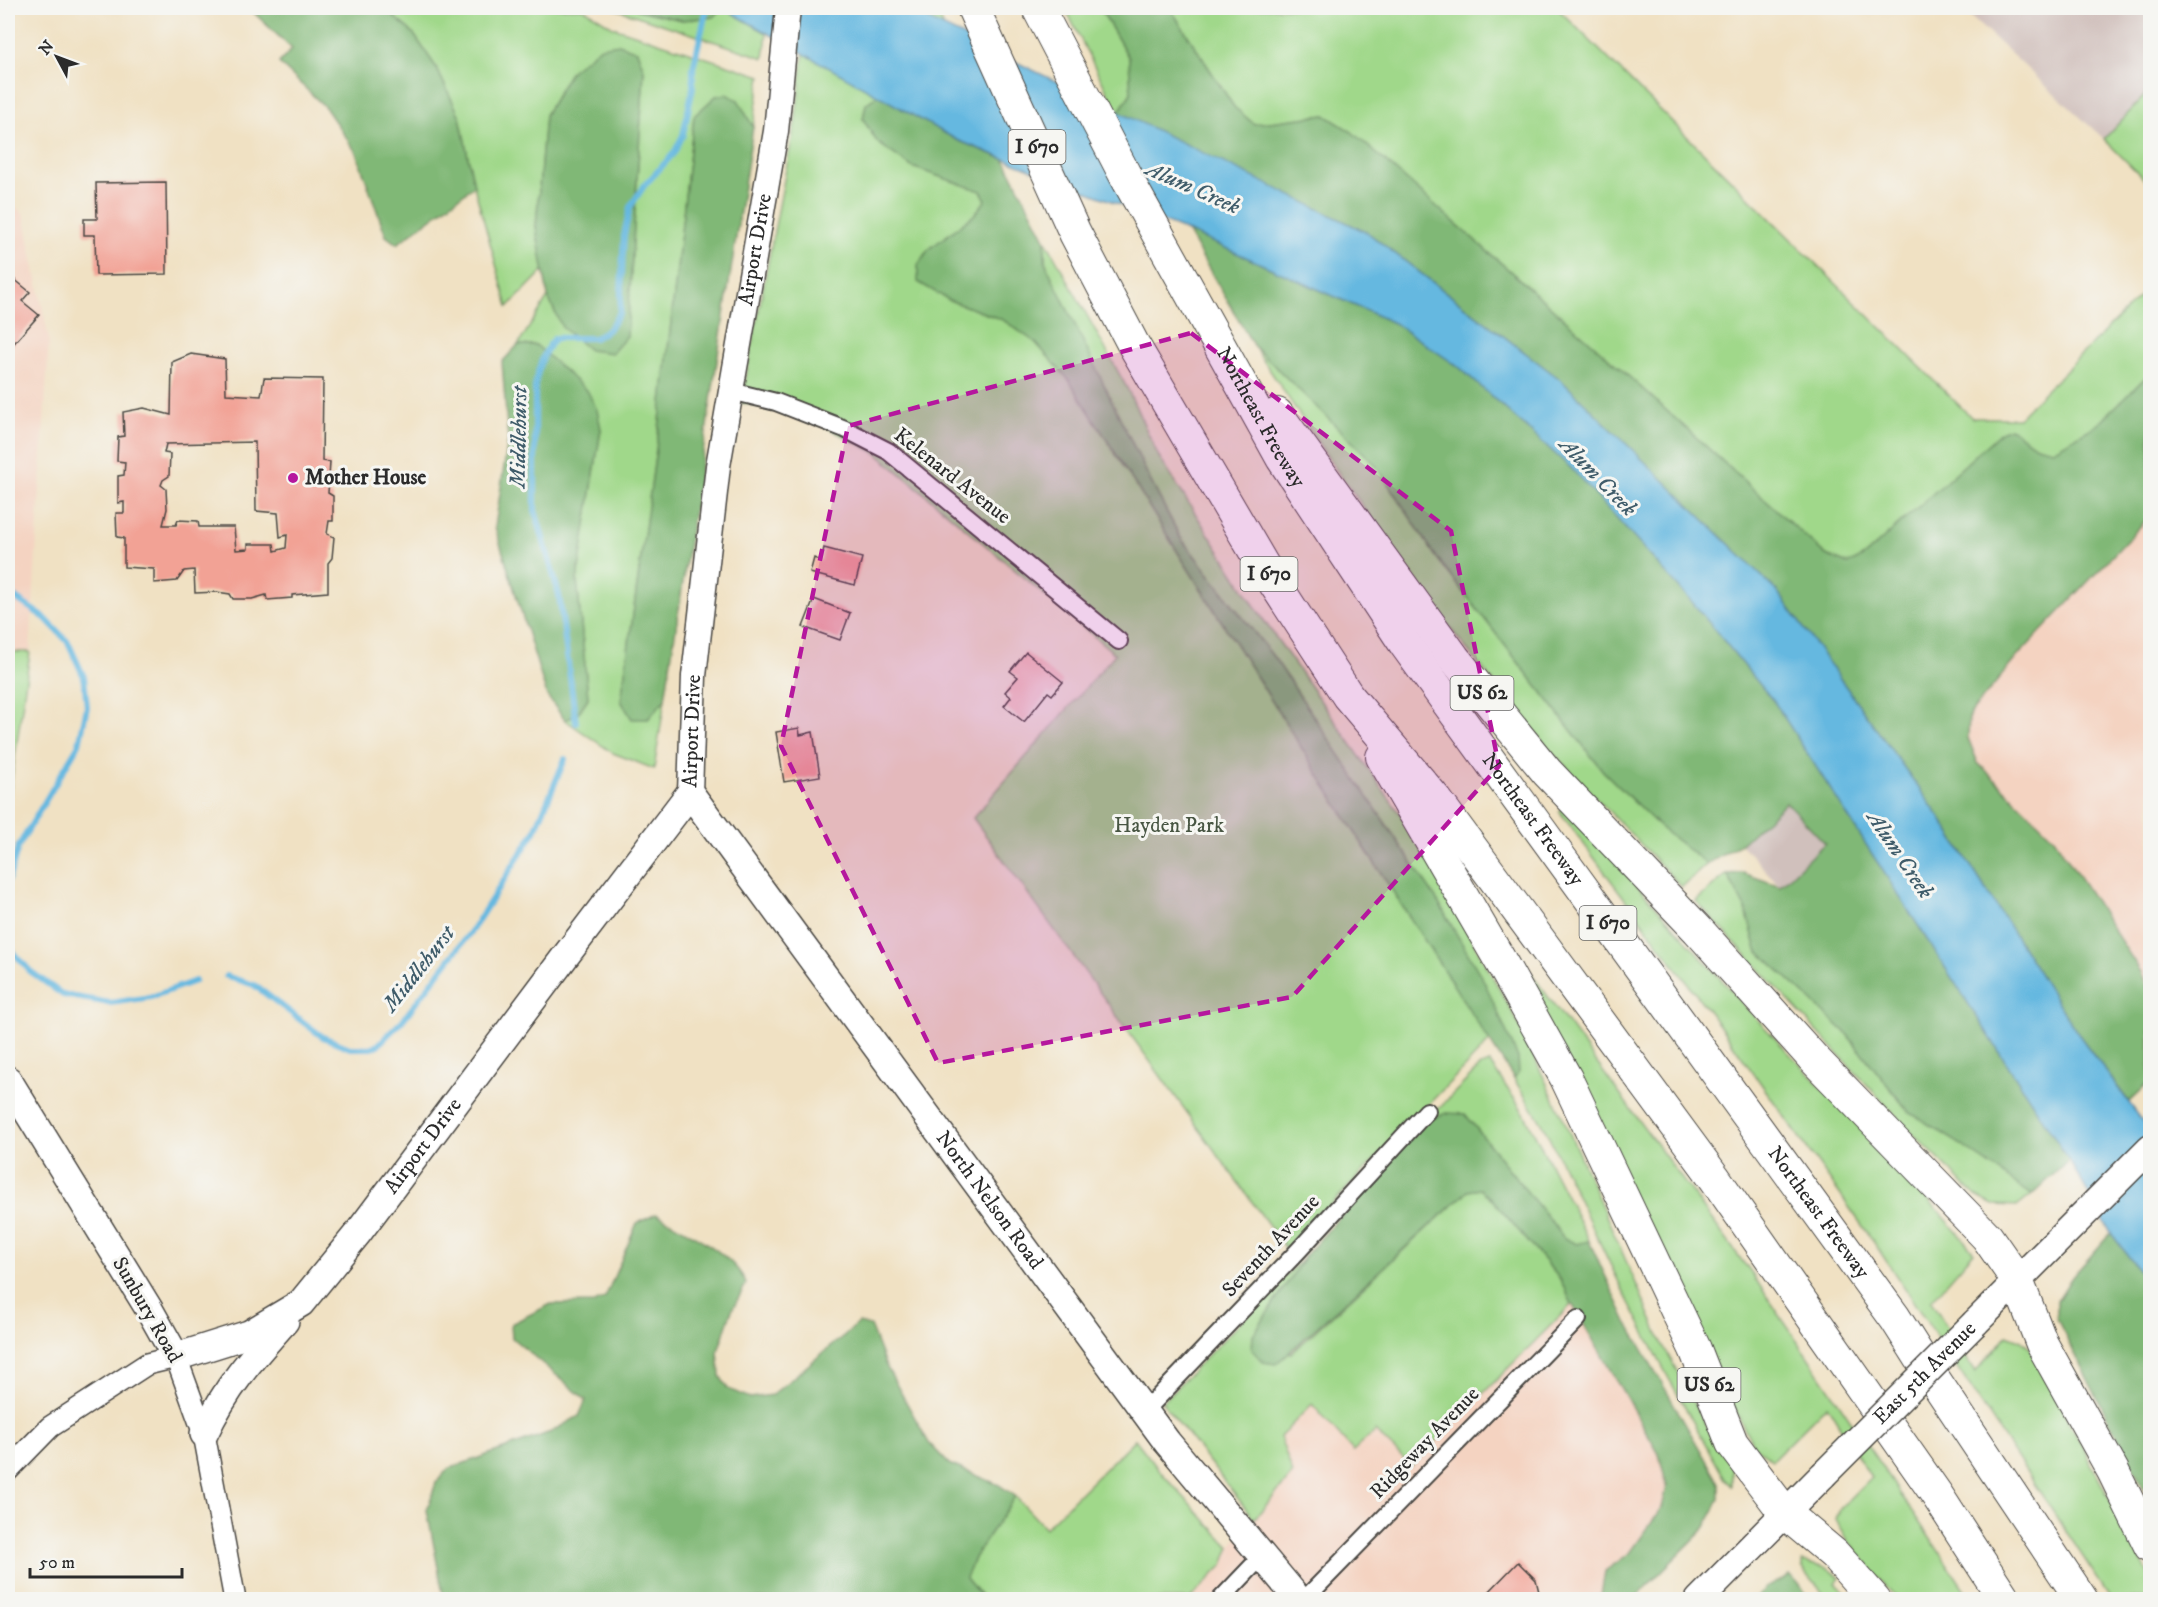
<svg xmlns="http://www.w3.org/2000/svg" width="2158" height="1607" font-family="'IM FELL DW Pica',serif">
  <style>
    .built { fill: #f4d3c1 }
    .industrial { fill: #d0c0bc }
    .green { fill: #a0d88a; stroke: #66825a; stroke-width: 1.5 }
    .forest { fill: #80b876; stroke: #567250; stroke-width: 1.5 }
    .water { fill: #65b8e0; stroke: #487286; stroke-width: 1.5 }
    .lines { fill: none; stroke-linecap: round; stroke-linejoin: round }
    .stream { stroke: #65b8e0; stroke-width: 6 }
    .building { fill: #f2a295; fill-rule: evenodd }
    .minor-casing { stroke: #494642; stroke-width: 20 }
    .tertiary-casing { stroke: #494642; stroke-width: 24 }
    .secondary-casing { stroke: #494642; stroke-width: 27 }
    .primary-casing { stroke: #494642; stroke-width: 30 }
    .motorway-casing { stroke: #494642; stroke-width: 34 }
    .minor { stroke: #fff; stroke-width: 16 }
    .tertiary { stroke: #fff; stroke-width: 21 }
    .secondary { stroke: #fff; stroke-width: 24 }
    .primary { stroke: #fff; stroke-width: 27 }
    .motorway { stroke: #fff; stroke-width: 32 }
    .primary-bridge-casing { stroke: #494642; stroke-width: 30; stroke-linecap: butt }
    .primary-bridge { stroke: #fff; stroke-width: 27 }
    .marked { fill: #b5179e; fill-opacity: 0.2; stroke: #b5179e; stroke-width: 4.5; stroke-dasharray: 12 8; stroke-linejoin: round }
    .poi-dot { fill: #b5179e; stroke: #f6f6f2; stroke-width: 2 }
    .labels { text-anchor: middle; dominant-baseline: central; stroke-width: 6; stroke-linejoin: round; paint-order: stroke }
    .shield { fill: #f6f6f2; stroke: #686867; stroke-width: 1.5 }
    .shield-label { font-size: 20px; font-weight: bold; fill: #2b2b2b }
    .street-label { font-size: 21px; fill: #2b2b2b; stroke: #f6f6f2 }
    .poi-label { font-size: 21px; font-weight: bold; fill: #2b2b2b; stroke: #f6f6f2; text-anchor: start }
    .park-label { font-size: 21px; fill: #485643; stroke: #f6f6f2 }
    .water-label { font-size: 22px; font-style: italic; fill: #3f5c6a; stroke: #f6f6f2 }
  </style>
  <rect width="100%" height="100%" fill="#f6f6f2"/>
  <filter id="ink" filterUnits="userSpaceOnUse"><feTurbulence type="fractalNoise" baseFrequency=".0167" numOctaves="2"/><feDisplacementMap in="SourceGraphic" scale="12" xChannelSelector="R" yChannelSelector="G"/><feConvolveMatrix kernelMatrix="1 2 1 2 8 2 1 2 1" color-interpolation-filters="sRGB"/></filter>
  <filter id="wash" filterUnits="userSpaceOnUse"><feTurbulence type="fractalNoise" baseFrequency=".008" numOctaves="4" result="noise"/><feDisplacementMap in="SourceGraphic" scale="24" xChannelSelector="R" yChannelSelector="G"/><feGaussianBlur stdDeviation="1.35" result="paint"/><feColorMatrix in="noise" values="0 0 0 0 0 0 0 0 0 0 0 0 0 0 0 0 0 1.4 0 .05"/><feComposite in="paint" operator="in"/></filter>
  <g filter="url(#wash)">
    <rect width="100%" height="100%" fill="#f0e1c3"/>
    <g class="built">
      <path d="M8,199L24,215L49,340L30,652H8Z"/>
      <path d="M2150,516V993L2141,972L2054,838L1978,763L1968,738V715L2017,657Z"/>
      <path d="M1572,1304L1659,1454L1667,1487L1662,1508L1630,1553L1606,1571L1601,1595L1602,1599L1190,1600L1223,1565L1230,1547L1293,1475L1280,1437L1312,1404L1353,1451L1375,1431L1411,1466Z"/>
    </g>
    <g class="industrial">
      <path d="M1961,8H2150V90L2104,139Z"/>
      <path d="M1786,802L1825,843L1780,886L1741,844Z"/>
    </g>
    <g class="green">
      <path d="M384,8H583L613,27L761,76L753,127L738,100L716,96L694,116L660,421L621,701L648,719L665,699L654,769L613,753L565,720L577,715L588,698L577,581L601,429L536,345H518L548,297L562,327L627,336L644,70L637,51L571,71L545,115L536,227L544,270L508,307L474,186L460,117L436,67L413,33Z"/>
      <path d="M613,8H635L638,10L682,20L714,17L723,8L767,33L764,58Z"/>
      <path d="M905,8H936L944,28Z"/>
      <path d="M1065,8H1100L1129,58L1131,93L1118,113Z"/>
      <path d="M1170,8H1557L1972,418H2018L2150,286V373L2097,425L2053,451L2036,446L2010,428L1863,557L1848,564L1826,555L1594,345L1352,132L1325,115L1254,124L1234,107Z"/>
      <path d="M804,52L878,95L866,104L863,119L877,142L912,167L981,191L986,200L974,215L928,250L918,265L949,300L1003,320L1035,342L1069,380L1368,853L1490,1041L1287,1250L973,818L1115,654L876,453L801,414L741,403L795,123Z"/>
      <path d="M2150,90V185L2104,139Z"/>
      <path d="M1045,239L1127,388L1159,457L1265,622L1408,825L1514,1015L1563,1118L1664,1347L1719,1449L1732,1463V1486L1725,1479L1668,1377L1626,1297L1543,1125L1514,1079L1519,1072L1435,897L1275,659L1180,537L1150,480L1048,269L1045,261Z"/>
      <path d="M1253,345L1375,464L1437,558L1603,771L1662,829L1707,864L1682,887L1549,749L1456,636L1333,465Z"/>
      <path d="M8,652H30L8,805Z"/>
      <path d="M1566,806L1752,1014L1939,1211L1974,1252L1931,1301L1975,1372L2007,1335L2020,1340L2032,1350L2150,1577V1599H2111L1869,1235L1722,1029L1559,811Z"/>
      <path d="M1727,874L1746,910L1757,950L1846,1033L1909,1112L1960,1144L2032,1195L2018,1206L1993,1205L1976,1196L1910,1131L1696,901Z"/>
      <path d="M1530,972L1754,1277L1971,1599H1897L1849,1542L1836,1519L1840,1509L1871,1478L1827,1405L1772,1460L1753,1445L1701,1344L1521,975Z"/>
      <path d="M1490,1063L1524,1113L1589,1241L1576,1244L1564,1238L1465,1114L1426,1121L1481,1066Z"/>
      <path d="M1480,1189L1491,1198L1560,1279L1572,1304L1411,1466L1375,1431L1353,1451L1312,1404L1280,1437L1293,1474L1254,1519L1162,1402L1305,1256L1253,1335L1291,1353L1468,1191Z"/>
      <path d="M1135,1439L1159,1470L1230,1547L1223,1565L1190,1599H983L966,1578C972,1552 1001,1521 1015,1496L1045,1528Z"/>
      <path d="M1802,1562L1826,1568L1841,1577L1836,1583L1851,1599H1828L1802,1568Z"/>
    </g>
    <g class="forest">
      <path d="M249,8H384L413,33L436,67L460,117L474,186L397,244L386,236L356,152L325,107L279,63L292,49Z"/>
      <path d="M635,8H723L714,17L682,20L638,10Z"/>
      <path d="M1100,8H1170L1234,107L1254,124L1325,115L1352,132L1594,345L1826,555L1847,564L1863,557L2001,432L2010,428L2036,446L2053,450L2097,425L2150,373V516L2017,657L1969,715L1968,738L1978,763L2054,838L2141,972L2150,993V1082L2129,1102L2076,1031L1941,819L1777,591L1561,380L1368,233L1118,113L1131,93L1129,58Z"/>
      <path d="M619,44L637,51L644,70L627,336L612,353L589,350L562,327L548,297L536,227L545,115L571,71L601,47Z"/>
      <path d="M726,94L738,100L753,127L665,699L648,719H632L621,701L660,421L694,116L716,96Z"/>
      <path d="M878,95L957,140L1004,159L1045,239V261L1048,269L1150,480L1180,537L1275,659L1435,897L1484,981L1518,1058L1519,1072L1514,1079L1368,853L1069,380L1035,342L1003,320L949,300L918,282V265L928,250L974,215L986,200L981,191L912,167L877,142L863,119L866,104Z"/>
      <path d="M1187,231L1394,323L1459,367L1571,468L1693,603L1775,703L2069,1160L2032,1195L1960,1144L1909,1112L1846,1033L1757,950L1746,910L1727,874L1743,873L1780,886L1825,843L1786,802L1741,844L1707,864L1662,829L1603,771L1437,558L1375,464L1253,345Z"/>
      <path d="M518,345H536L588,392L597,410L601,429L577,581L588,698L577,715L565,720L547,696L495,527L508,440L502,362Z"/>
      <path d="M1446,1113L1465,1114L1564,1238L1576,1244L1589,1241L1627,1322L1719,1483V1499L1706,1527L1634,1599H1602L1601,1595L1605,1571L1630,1553L1662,1508L1667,1487L1659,1454L1572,1304L1560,1279L1491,1198L1480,1189L1468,1191L1276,1364L1263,1362L1252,1350L1253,1335L1305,1256L1426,1121Z"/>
      <path d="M656,1214C682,1228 737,1256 746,1284L732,1310L718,1351L720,1376L728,1389L750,1398L772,1395L859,1323L870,1326L885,1364L929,1443L949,1464L999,1485L1015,1496C1001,1521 972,1552 966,1578L983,1599H444L427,1510L436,1483L448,1469L551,1432L579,1416L586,1400L512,1338L511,1324L551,1304L594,1303L605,1298L637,1223Z"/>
      <path d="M2111,1233L2150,1285V1501L2057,1319V1301L2072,1277Z"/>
      <path d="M1790,1575L1811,1599H1755L1769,1586Z"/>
    </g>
    <path class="water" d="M723,8H905L1368,233L1561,380L1777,591L1941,819L2076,1031L2150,1131V1285L2111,1233L2069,1160L1775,703L1693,603L1571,468L1459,367L1394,323L1187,231L957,140Z"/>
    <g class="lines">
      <g class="stream">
        <path d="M8,596L14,597L45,618L68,642L84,677L87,707L79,744L18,847L8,881"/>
        <path d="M576,723L559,595L535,510V386C538,368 543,351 555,338H595L608,330L620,312L624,235L630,207L644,186L674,153L683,135L693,87V68L707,8"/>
        <path d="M8,946L30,971L63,995L110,1003L151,997L195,981"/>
        <path d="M226,976L254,985L323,1037L350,1048H371L378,1045L402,1021L472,930L535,831L565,759"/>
      </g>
    </g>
    <g id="blocks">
      <g class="building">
        <path d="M166,182L167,274L96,275L95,235H84V219H97L96,183Z"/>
        <path d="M8,274L30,292L22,301L39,315L8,350Z"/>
        <path d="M191,354L225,359L226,394L261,396L264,378L323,379L322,461L330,462L328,493L333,496V521H329L327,534L334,537L332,558L328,563V592L292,595V598L267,600L266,595L252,599H233L230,594L217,592L195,593L194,570L184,571L177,581L154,583V569L124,567V538L117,537L116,513H124V502L118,503V476L124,475L125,462L117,461L118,437L124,436L123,412L144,408L171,415L172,362ZM255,442L256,511L278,513L280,537L287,535L286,548L275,551L274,544H248V549L236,550L234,527H199L198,521L178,520L176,525H163L167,509L166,489L161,485L163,480L169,476L170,454L164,453L166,444Z"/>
        <path d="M824,548L862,558L855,585L810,573L814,558L821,561Z"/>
        <path d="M814,599L850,613L840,640L803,627Z"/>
        <path d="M1026,652L1063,682L1052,695L1048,692L1024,722L1004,706L1011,697L1005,692L1018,677L1010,671Z"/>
        <path d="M799,728L800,735L813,732L820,776L784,782L776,732Z"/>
        <path d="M1518,1562L1536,1580L1541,1600H1481Z"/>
      </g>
    </g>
  </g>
  <g filter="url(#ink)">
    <use href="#blocks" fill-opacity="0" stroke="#494642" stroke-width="1.5"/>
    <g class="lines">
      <defs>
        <g id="minor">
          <path d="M731,391L776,402L845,429L888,451L1119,641"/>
          <path d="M1145,1411L1298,1251L1427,1111"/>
          <path d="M1220,1600L1262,1556"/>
          <path d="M1304,1600L1578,1319"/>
        </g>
        <path id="tertiary" d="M8,1470L50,1427L147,1364L176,1357L204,1434L235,1600"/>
        <g id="secondary">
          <path id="s1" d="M690,793L694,676L718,466L776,131L788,8"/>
        </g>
        <g id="primary">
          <path id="s2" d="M8,1080L149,1309L176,1357L249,1334L301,1303L358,1233L564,958L690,793L1167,1442L1299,1600"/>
          <path d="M1975,1323L2150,1148"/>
          <path d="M204,1434C226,1387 251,1359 285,1321"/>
          <path d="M1699,1600L1823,1475"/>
        </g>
        <g id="motorway">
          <path d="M973,8L1075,233L1132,342L1264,567L1348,696L1437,801L1714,1177L1937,1495L2005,1600"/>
          <path id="s3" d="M1038,8L1125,175L1282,458L1405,644L1895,1318L1928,1370L2082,1600"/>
          <path d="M1277,414L1454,658L1547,772L1698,930L1814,1059L1987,1237L2017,1280L2042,1344L2113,1471L2150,1546"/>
          <path d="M1382,757L1504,967L1566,1078L1695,1349L1732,1443L1785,1513L1834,1554L1875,1600"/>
        </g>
      </defs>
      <use href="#minor" class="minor-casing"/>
      <use href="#tertiary" class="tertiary-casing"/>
      <use href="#secondary" class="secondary-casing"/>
      <use href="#primary" class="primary-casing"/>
      <use href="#motorway" class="motorway-casing"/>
      <use href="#minor" class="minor"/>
      <use href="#tertiary" class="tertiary"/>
      <use href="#secondary" class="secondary"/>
      <use href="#primary" class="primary"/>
      <use href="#motorway" class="motorway"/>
      <defs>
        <g id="primary-bridge">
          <path id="s4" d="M1823,1475L1975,1323"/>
        </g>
      </defs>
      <use href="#primary-bridge" class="primary-bridge-casing"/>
      <use href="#primary-bridge" class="primary-bridge"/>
    </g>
  </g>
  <path class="marked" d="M1191,333L1451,531L1499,766L1292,997L938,1063L781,746L848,426Z"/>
  <circle class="poi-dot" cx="293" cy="478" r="6"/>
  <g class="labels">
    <g class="shield">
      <rect x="1008.5" y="130" width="57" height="34" rx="4.5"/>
      <rect x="1240.5" y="557" width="57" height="34" rx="4.5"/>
      <rect x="1450.5" y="676" width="63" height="34" rx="4.5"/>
      <rect x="1579.5" y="906" width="57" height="34" rx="4.5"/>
      <rect x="1677.5" y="1368" width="63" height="34" rx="4.5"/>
    </g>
    <g class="shield-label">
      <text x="1037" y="147">I 670</text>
      <text x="1269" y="574">I 670</text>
      <text x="1482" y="693">US 62</text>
      <text x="1608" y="923">I 670</text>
      <text x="1709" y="1385">US 62</text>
    </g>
    <g class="street-label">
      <text stroke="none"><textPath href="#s1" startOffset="548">Airport Drive</textPath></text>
      <text stroke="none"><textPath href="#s3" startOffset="466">Northeast Freeway</textPath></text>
      <text transform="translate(952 476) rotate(38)">Kelenard Avenue</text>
      <text stroke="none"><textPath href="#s1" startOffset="62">Airport Drive</textPath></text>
      <text stroke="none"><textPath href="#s3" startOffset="952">Northeast Freeway</textPath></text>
      <text stroke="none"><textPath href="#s2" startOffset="660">Airport Drive</textPath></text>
      <text stroke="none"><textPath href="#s2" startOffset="1608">North Nelson Road</textPath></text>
      <text stroke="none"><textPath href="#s3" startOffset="1438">Northeast Freeway</textPath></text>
      <text transform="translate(1271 1246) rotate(-47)">Seventh Avenue</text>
      <text transform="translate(147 1310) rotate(60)">Sunbury Road</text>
      <text stroke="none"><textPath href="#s4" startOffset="144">East 5th Avenue</textPath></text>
      <text transform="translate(1425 1443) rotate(-46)">Ridgeway Avenue</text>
    </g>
    <g class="poi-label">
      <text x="305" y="478">Mother House</text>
    </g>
    <g class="park-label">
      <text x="1169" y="826">Hayden Park</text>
    </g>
    <g class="water-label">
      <text transform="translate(1193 188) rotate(24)">Alum Creek</text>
      <text transform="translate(519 437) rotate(-89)">Middlehurst</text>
      <text transform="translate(1598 477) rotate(46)">Alum Creek</text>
      <text transform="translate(1900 855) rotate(56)">Alum Creek</text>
      <text transform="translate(419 969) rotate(-52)">Middlehurst</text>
    </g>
  </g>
  <rect width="2158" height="1607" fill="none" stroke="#f6f6f2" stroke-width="30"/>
  <g transform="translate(57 57) rotate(311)" stroke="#f6f6f2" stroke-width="4.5" paint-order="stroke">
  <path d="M0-4.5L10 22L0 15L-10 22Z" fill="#2b2b2b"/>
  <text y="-9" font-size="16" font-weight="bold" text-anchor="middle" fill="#2b2b2b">N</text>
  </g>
  <path d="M30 1568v9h152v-9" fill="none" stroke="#2b2b2b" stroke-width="3"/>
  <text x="39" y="1568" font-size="18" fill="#2b2b2b" stroke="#f6f6f2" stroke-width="4.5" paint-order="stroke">50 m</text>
</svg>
